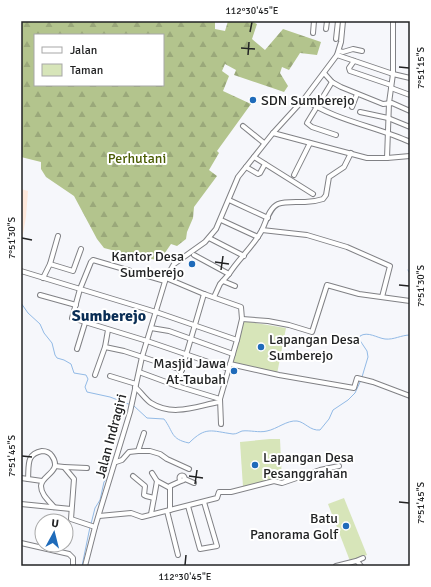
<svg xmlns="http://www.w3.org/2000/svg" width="431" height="587" font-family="Signika,sans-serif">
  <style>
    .education { fill: #fee8db }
    .forest { fill: url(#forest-firs); fill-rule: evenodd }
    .park { fill: #d7e5b9 }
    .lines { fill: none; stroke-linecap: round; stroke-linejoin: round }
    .stream { stroke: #92bae6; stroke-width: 1 }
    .minor-casing { stroke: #808185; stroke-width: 6 }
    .minor { stroke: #fff; stroke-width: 4 }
    .ticks { fill: none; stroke: #222324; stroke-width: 1.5 }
    .poi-dot { fill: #1f6bba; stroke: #fff; stroke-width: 1.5 }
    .labels { text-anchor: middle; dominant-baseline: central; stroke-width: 4; stroke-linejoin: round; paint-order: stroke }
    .poi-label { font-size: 14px; fill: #222324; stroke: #fff; text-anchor: start }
    .park-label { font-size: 14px; fill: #4b5d04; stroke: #fff }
    .street-label { font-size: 14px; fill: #222324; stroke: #fff }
    .quarter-label { font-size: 16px; font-weight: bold; fill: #0a2e55; stroke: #fff }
    .neatline { fill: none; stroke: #222324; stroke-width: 1.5 }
    .ticks-label { font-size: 10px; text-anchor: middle; fill: #222324 }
  </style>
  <defs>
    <pattern id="forest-firs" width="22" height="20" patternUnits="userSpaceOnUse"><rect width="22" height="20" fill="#b3c48d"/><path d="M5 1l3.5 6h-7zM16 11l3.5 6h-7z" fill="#9aa87a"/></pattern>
  </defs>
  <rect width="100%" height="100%" fill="#f6f7fb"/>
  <path class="education" d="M21,189L28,191L26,217L21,245Z"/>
  <path class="forest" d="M21,21H215V29L225,31L228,21H238L239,22L251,21L257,24L252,39L265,50L283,29L321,42L317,55L300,53L289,70L282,67L280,73L288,86L284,92L234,75L236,70L225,64L222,71L229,76L223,91L251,104L217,151L219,153L209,170L217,176L194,207L193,218L187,232L186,239L177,246L171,244L160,260L142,258L104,248L97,239L74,196L46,177L41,169V162L21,157ZM35,35H163V85H35Z"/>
  <g class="park">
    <path d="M244,321L286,328L277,374L232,363Z"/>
    <path d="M270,439H280L282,481L243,487L240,442Z"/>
    <path d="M344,498L367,555L350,561L328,504Z"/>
  </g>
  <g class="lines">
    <g class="stream">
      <path d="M408,270L410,274"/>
      <path d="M21,303L28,313L40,324L44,333L52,343L55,355L57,358L64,360L71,364L74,373L86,375L88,379L85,387L87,392L110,397L131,405"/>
      <path d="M362,377L368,357L367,351L359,339L360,336C368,331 377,338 385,339C394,340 401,335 410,335"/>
      <path d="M134,406L147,418L164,419C174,432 170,439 189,443C206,426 211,431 233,434C237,434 239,432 242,431C250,430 259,433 267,431C277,429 287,420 297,421C305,422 310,431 320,430L329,419L333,410L348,400L355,393L361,380"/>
      <path d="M91,524L95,508L100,500L104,482L109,475"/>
      <path d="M82,566L90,527"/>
    </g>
    <defs>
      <g id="minor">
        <path d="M326,29L327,21"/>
        <path d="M313,33L314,21"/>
        <path d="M336,39L338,21"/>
        <path d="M339,51L343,52L353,49L362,51"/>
        <path d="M337,55L393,74L410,78"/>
        <path d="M354,61L349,68L350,71L391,85"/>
        <path d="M324,73L332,82L341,87L383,104L392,103L410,111"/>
        <path d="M332,82L307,123L312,127L336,135"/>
        <path d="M391,88L410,95"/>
        <path d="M304,99C336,121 375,126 410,142"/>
        <path d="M352,107L357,94"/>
        <path d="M360,112L388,118L410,127"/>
        <path d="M243,126L264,143"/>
        <path d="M273,133L367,158H387L410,156"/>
        <path d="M254,157L313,194"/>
        <path d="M387,158L389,103L393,74V21"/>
        <path d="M246,167L258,174L260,173L265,164"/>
        <path d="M294,175L310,143"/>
        <path d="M229,200L268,218"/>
        <path d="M221,220L258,237"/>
        <path d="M262,230L307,235L347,247L390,266L382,297"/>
        <path d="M209,238L244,256"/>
        <path d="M194,255L229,274L220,284L214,297"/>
        <path d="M50,264L73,271L81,249"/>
        <path d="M21,271L156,312L237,340L220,399L221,424"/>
        <path d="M229,274C239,258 253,247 262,230C266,222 269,208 278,204C285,201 296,202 305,202C311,202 317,201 323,199L326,195L329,177L344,167L351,153"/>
        <path d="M43,278L50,264L58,236"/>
        <path d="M166,278L204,294L241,307L242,319L237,340"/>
        <path d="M165,281L93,260L91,262L80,289L72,318L147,341L229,369"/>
        <path d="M223,281L235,286"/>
        <path d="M40,295L76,305"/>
        <path d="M242,319L268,321L289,325L312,332L327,285L359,294L410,301"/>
        <path d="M151,328L169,331L233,354"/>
        <path d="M108,330L105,347L124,351L182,370"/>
        <path d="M77,349L85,323"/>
        <path d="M230,364L279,375L354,388L357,378L373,382L410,396"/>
        <path d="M139,372L177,386L220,399"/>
        <path d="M95,375L105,347"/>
        <path d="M110,376L136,384"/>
        <path d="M177,386L204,294"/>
        <path d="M135,387C141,392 145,399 151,403C173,417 197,406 219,402"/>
        <path d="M138,451H150L160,454L167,459L189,469"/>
        <path d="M116,462L122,460L129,452L138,451L144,433"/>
        <path d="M55,466L64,467L74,479L71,519L95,527"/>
        <path d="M64,467L87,468"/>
        <path d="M152,473L157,481L170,488"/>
        <circle cx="182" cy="478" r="2.5"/>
        <path d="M133,476L145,486L144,495L146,496L154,498L157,481"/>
        <path d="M21,478L42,481"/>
        <path d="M28,479C29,465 26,454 42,451C47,451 50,453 52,456C63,472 41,475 41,486C41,494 48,500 54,507"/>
        <path d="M185,479L194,483"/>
        <path d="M21,504L71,509"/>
        <path d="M188,506L200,549L217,546L204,502"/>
        <path d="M170,510V486L181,481"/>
        <path d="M167,511L178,555"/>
        <path d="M151,514L154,498"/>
        <path d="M99,516L131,513L142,517L217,498L219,492H231L274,481L282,483L320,470L339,466"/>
        <path d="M21,543L69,554L73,558V566"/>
        <path d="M357,561L361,566"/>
        <path d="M85,566L95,527L130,412L142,357L166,278L174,264L205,242L216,229L238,177L273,133L304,99L337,55L341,42L343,21"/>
        <path d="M336,566L356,561L363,558"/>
      </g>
    </defs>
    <use href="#minor" class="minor-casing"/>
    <use href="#minor" class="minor"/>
  </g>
  <path class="ticks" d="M250,32L252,22M241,48L255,49M248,55L249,42M399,67L409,68M22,238L32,240M215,262L229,264M221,270L223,256M399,285L409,286M22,456L32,457M189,476L203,478M195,484L197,470M399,502L409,503M185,565L186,555"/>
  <g class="poi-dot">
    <circle cx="253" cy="100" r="4"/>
    <circle cx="192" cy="264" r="4"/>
    <circle cx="261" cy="347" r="4"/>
    <circle cx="234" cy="371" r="4"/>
    <circle cx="255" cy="465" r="4"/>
    <circle cx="346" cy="526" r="4"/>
  </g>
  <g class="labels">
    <g class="poi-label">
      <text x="261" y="100">SDN Sumberejo</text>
      <text x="184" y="256" text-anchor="end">Kantor Desa<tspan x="184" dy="16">Sumberejo</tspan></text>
      <text x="269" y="339">Lapangan Desa<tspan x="269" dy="16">Sumberejo</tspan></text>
      <text x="226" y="363" text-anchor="end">Masjid Jawa<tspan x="226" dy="16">At-Taubah</tspan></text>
      <text x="263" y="457">Lapangan Desa<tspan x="263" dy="16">Pesanggrahan</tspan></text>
      <text x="338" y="518" text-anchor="end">Batu<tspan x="338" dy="16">Panorama Golf</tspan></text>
    </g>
    <g class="park-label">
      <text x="137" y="158">Perhutani</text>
    </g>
    <g class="street-label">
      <text transform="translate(111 436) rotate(-75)">Jalan Indragiri</text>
    </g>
    <g class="quarter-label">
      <text x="109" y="316">Sumberejo</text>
    </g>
  </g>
  <rect width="431" height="587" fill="none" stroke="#ffffff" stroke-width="44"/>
  <rect x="34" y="34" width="130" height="52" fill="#ffffff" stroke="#a7a7a7"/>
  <rect x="42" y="47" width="20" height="6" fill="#ffffff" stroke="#a7a7a7"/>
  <text x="70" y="54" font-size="12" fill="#222324">Jalan</text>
  <rect x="42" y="64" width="20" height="12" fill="#d7e5b9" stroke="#a7a7a7"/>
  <text x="70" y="74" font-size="12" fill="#222324">Taman</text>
  <g transform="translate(54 533) rotate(7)"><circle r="19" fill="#ffffff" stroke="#a7a7a7"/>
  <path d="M0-3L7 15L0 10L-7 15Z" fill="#1f6bba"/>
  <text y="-6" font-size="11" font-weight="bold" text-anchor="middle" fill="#222324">U</text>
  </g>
  <rect x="22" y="22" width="387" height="543" class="neatline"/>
  <g class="ticks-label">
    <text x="252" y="14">112°30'45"E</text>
    <text transform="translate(420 68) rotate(-90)" y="4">7°51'15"S</text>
    <text transform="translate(11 238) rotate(-90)" y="4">7°51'30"S</text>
    <text transform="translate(420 286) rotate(-90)" y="4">7°51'30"S</text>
    <text transform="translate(11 456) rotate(-90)" y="4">7°51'45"S</text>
    <text transform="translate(420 503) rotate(-90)" y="4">7°51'45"S</text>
    <text x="185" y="580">112°30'45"E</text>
  </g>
</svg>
